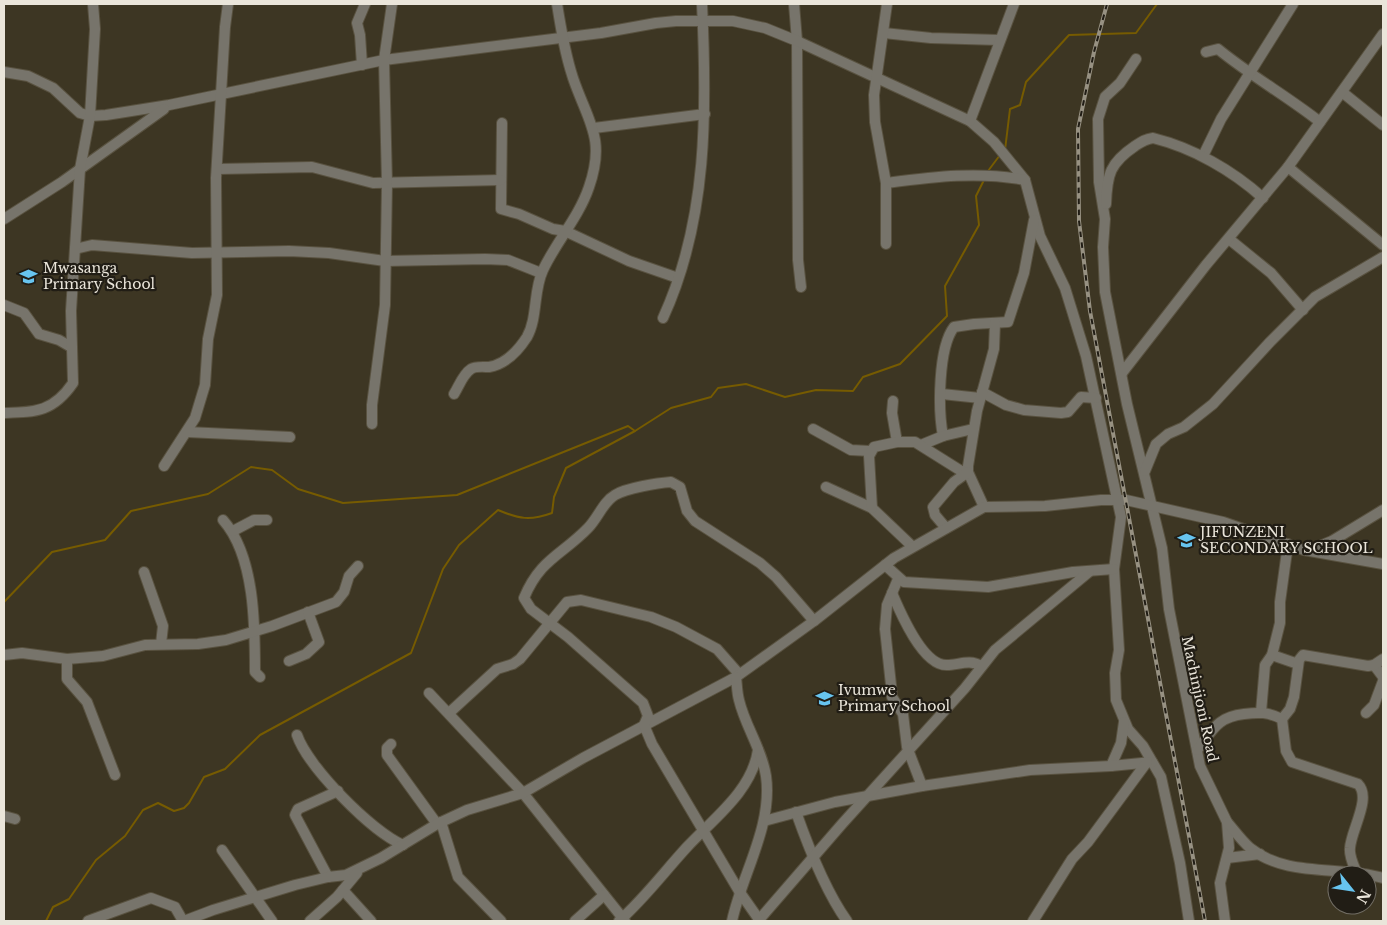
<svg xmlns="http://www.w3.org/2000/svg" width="1387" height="925" font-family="'Libre Baskerville',serif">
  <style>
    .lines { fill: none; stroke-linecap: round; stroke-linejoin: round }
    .stream { stroke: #765b01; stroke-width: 2 }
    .minor-casing { stroke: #595240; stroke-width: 12 }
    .minor { stroke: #77746b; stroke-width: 10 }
    .rail-casing { stroke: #979182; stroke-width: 4 }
    .rail { stroke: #211d15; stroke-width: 2; stroke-dasharray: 5.5; stroke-linecap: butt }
    .labels { text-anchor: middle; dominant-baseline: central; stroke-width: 4.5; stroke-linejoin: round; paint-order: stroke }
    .poi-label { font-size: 14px; fill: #eae5da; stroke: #211d15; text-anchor: start }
    .street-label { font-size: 14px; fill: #eae5da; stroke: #211d15 }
  </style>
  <rect width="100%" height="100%" fill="#3d3623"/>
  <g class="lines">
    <g class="stream">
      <path d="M1005,150L1010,109L1020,105L1026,82L1069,35L1136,33L1157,4"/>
      <path d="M988,171L1000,155"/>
      <path d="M4,602L52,552L105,540L131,511L208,494L251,467L272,470L298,489L343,503L457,495L628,426L635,431"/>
      <path d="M46,921L53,907L69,899L96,860L125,836L143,810L158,803L174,811L184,808L189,803L204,777L225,769L260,735L411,653L443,569L459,545L498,510C519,519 530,521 552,513L554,497L566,468L635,431L671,408L711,397L718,388L746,384L785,397L816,390L853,391L863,377L900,364L947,316L945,286L979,225L976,196L984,180"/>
    </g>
    <defs>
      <g id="minor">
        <path d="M794,4L797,41L798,260L801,287"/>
        <path d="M884,33L931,38L999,40"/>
        <path d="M1206,52L1218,49C1251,76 1287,96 1320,122"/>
        <path d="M1136,59L1120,83L1105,97L1098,119L1099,182L1105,219L1103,247L1105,292L1127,404L1162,548L1169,609L1200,766L1227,822L1229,848L1220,883L1225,921"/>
        <path d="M362,65L360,35L357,23L365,4"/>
        <path d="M4,72L28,76L53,88L80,113L90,116L106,115L169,105L384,60L601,33L656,23L676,21H733L765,28L797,41L970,121L994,142L1025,180L1040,236L1065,288L1086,356L1121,517L1114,569L1119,650L1115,673L1116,700L1128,729L1143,746L1161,777L1180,863L1189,921"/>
        <path d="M1342,92L1383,125"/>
        <path d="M970,121L1014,4"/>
        <path d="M502,123L501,209L519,214L553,229L565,231L629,261L678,278"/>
        <path d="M594,128L705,114"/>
        <path d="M1203,156L1221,119L1293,4"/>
        <path d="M1288,167L1383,245"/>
        <path d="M217,169L312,167L373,183L501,180"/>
        <path d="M886,183C933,177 978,171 1025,180"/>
        <path d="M1106,204C1107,174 1110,163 1135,146C1141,142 1145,139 1153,138C1193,148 1232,170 1263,198"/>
        <path d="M4,219L62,182L164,109"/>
        <path d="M1229,239L1271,273L1303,310"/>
        <path d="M886,244V183L875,122L874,95L887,4"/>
        <path d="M75,249L92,245L192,253L289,251L329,253L385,261L485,259L508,260L541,273"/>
        <path d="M4,305L24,313L39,334L59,340L71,347"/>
        <path d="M663,318C708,220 707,110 702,4"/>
        <path d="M1122,373L1206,265L1288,167L1383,34"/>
        <path d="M982,392L1006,405L1024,410L1061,413L1068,412L1081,397L1096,398"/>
        <path d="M454,394C459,386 463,374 471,369C475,366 484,367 489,367C506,364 518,351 527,337C538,317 533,291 543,270C556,242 579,217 589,187C606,138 588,122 573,78C565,54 561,29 557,4"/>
        <path d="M942,394L980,398"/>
        <path d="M893,401L892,413L897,442"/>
        <path d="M4,413C36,412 53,412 73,383L71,311L80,169L90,116L95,29L93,4"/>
        <path d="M372,424V405L385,305L387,183L384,60L392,4"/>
        <path d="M813,429L851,450L870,451"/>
        <path d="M187,432L290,437"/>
        <path d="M943,436C938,410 938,348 954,327L974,324L1008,322L1024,273L1034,220"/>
        <path d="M921,445L943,436L973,429"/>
        <path d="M164,466L195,418L205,385L208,339L217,295L216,178L225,27L228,4"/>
        <path d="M1145,471L1156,444L1168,434L1184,427L1213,404L1270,342L1315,297L1383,257"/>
        <path d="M826,487L872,508L912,546"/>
        <path d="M984,507L968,472V466L977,411L994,349L995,323"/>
        <path d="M872,508L869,456L874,447L897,442H915L966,474"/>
        <path d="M223,520C255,556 255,626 255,672L260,677"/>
        <path d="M946,528L935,515L933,507L954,482L968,472"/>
        <path d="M233,531L254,520H267"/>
        <path d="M1310,550L1332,541L1383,510"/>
        <path d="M885,565L904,582L988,587L1073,572L1114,569"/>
        <path d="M144,572L163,626L161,644"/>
        <path d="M898,579L887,605L885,629L891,685L892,697L903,714L907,747L922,786"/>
        <path d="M892,593C900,612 923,666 947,665C958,665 970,659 981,666"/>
        <path d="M4,655L22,653L67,659L103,656L145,645L198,644L226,640L272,626L336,602L344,592L349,576L358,566"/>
        <path d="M1272,655L1298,664"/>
        <path d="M67,659V679L87,702L115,775"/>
        <path d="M289,661L306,654L319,642L308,612"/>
        <path d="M1374,665L1383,677"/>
        <path d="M429,693L523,793L625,921"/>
        <path d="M1261,712L1265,665L1272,655L1280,623V602L1288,544"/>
        <path d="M449,713L497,669L513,664L520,659L567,602L581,600L651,617L676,627L717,649L739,674"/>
        <path d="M1366,713L1374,705L1383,681"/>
        <path d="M1282,719L1290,709L1294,697L1299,660L1303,655L1368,666L1374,665L1383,659"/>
        <path d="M297,735C308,767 371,831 403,845"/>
        <path d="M391,744L387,748V755L437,824"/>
        <path d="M1197,750C1213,730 1217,717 1244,714C1259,712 1268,712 1282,719L1286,751L1292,762L1358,784C1372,798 1351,830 1350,848C1349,856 1353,864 1356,871"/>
        <path d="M1111,766L1121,743L1124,722"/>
        <path d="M796,812C808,846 826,892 847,921"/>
        <path d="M4,816L15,819"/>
        <path d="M764,821L835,802L922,786L1030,770L1111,766L1152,762"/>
        <path d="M441,822L458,877L501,921"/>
        <path d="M1227,822C1234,830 1241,840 1250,848C1287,878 1340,865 1383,878"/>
        <path d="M222,850L272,921"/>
        <path d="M1227,858L1260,854"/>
        <path d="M328,877L295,815L298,809L338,791"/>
        <path d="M343,890L371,921"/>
        <path d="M88,921L151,898L175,907L183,921"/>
        <path d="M184,921L213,910L295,885L328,877L346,875L381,858L437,824L467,810L523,793L583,758L736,677L814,621L894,558L984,507L1045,506L1101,500H1126L1223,522L1304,550L1383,564"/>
        <path d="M310,921L337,897L357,873"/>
        <path d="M575,921L604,895"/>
        <path d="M619,921C644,899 664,872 687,847C713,819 752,791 758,750"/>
        <path d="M732,921C742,874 773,826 766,776C762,749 745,726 739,700C737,693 737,685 736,677"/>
        <path d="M758,921L842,824L965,688L995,650L1089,572"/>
        <path d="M760,921L739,891L652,744L644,725L648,716L643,703L568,637L531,609L524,598C540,559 562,555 588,528C598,518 603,502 615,495C626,488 658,483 671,482L680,487L687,511L695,521L760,563L776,577L814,621"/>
        <path d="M1033,921L1072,859L1088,842L1147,762"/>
      </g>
    </defs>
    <use href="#minor" class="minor-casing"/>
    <use href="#minor" class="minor"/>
    <defs>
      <path id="rail" d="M1107,4L1094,52L1078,129L1079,221L1090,311L1205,921"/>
    </defs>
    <use href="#rail" class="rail-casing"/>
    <use href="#rail" class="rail"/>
  </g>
  <defs>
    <symbol id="school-bare" viewBox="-9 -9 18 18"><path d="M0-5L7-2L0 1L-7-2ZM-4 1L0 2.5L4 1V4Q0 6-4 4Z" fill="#67c4ef" stroke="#211d15" stroke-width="2.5" paint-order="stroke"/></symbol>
  </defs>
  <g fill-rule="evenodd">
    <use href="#school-bare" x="16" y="264" width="25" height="25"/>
    <use href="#school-bare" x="1174" y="528" width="25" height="25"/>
    <use href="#school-bare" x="812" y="686" width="25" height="25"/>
  </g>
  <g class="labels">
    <g class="poi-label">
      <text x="43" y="268">Mwasanga<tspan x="43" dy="16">Primary School</tspan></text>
      <text x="1200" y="532">JIFUNZENI<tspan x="1200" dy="16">SECONDARY SCHOOL</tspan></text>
      <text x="838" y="690">Ivumwe<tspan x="838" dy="16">Primary School</tspan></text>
    </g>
    <g class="street-label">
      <text transform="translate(1200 699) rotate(78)">Machinjioni Road</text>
    </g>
  </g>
  <rect width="1387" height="925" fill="none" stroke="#eae5da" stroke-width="10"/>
  <g transform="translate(1352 890) rotate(120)"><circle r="24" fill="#211d15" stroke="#716d64"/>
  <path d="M0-4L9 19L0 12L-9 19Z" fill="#67c4ef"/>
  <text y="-8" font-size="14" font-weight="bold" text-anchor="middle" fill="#eae5da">N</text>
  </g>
</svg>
